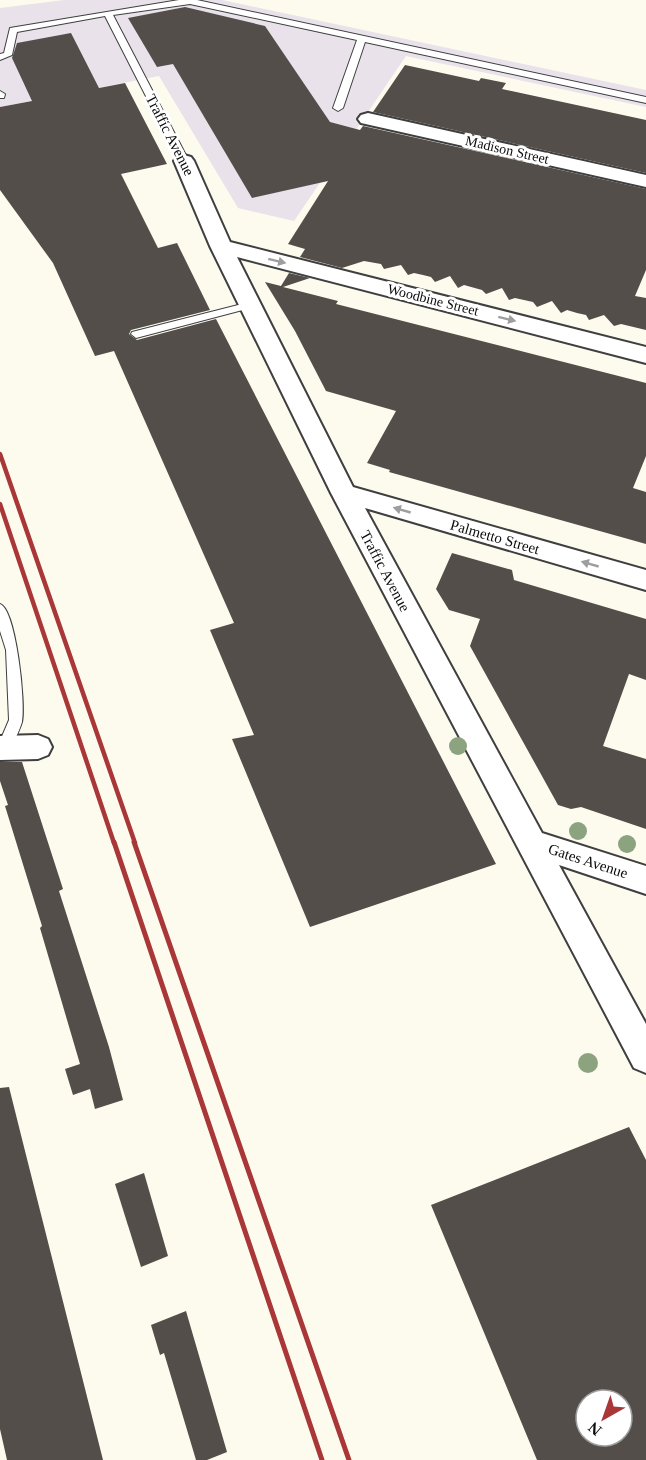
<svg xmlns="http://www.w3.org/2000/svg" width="646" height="1460" font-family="'Times New Roman',serif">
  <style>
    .industrial { fill: #e9e2ea }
    .building { fill: #534e4a; fill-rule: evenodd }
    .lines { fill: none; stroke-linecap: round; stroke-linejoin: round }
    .service-casing { stroke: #3f3f3f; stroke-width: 2 }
    .minor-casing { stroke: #3f3f3f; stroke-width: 4 }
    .service { fill: #fff; fill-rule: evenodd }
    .minor { fill: #fff; fill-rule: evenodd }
    .rail-far1 { stroke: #a93738; stroke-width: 4.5 }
    .rail { stroke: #a93738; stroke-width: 5 }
    .tree { fill: #8ca380 }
    .oneway { fill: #9e9e9e }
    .labels { text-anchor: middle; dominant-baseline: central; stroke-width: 6; stroke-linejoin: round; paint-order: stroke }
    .far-street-label { font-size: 14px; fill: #0c0c0c; stroke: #fff }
    .street-label { font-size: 15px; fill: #0c0c0c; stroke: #fff }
  </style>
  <rect width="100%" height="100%" fill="#fdfaee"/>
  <path class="industrial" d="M64,0H222L646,90V107L406,56L294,221L238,208L159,76L0,107V8Z"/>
  <g class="building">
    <path d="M185,7L265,26L330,122L360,130L363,126L646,189V270L635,296L646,298V330L621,324L614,326L604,315L589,320L586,315L577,313L567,310L561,313L552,301L537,307L533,302L515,298L509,300L502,288L486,294L482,290L464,285L458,288L450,276L435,282L431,277L423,275L414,273L408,275L401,265L384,269L381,264L364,261L342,268L300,257L305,249L288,244L328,181L252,198L173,64L157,67L128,18Z"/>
    <path d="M71,33L99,88L125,83L167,164L121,174L158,248L177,243L210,310L131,330L129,334L137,340L216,319L496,864L310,927L232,739L254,735L210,630L234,623L114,351L95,356L53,263L0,190V107L32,101L12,58L17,43Z"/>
    <path d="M405,65L479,81L481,78L506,83L502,89L646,120V173L373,112Z"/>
    <path d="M289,273L310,278L283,287L338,301L336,304L646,383V456L633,488L646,492V544L389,472L390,470L367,463L396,411L326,391L295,331L265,282L281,286Z"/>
    <path d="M452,553L512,570L514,580L646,619V680L629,674L603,746L646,759V829L581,807L571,809L558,805L470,646L480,619L449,610L436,589Z"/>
    <path d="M0,762H22L63,889L59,891L109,1047L123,1100L95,1109L90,1089L73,1095L65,1069L80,1064L40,928L42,926L5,806L8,805L0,781Z"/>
    <path d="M9,1087L24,1147L103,1460H7L0,1429V1088Z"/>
    <path d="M629,1127L646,1160V1460H537L431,1205ZM586,1400H622V1436H586Z"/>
    <path d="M144,1173L168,1256L141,1267L115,1184Z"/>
    <path d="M186,1311L227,1452L207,1460H196L164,1353L160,1355L151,1325Z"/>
  </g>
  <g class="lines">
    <defs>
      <g id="service">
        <path d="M179,0H197L646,97V103L365,42L343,108L338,111L333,108L357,40L190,4L113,15L189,161L184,164L179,161L105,16L17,32L12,55L0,60V54L4,53L10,28Z"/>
        <path d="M0,91L5,94L4,98H0Z"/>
        <path d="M250,302L254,303V307L136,338L131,334L132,332Z"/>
        <path d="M0,604C16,609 26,705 22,722C19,732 13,743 9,752H0V741L9,720L6,650L0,631Z"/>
      </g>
      <g id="minor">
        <path d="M368,113L646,175V187L361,123L358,119L361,115Z"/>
        <path d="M184,155L191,157L194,161L230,242L646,347V363L237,257L353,487L646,570V590L365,508L542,833L646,866V894L559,865L646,1024V1073L634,1068L331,493L210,246L174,161L177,157Z"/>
        <path d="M38,735L48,739L52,747L48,755L38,759L0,760V736Z"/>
      </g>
    </defs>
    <use href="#service" class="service-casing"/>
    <use href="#minor" class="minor-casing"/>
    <use href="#service" class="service"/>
    <use href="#minor" class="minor"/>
    <g class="rail-far1">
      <path d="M0,454L135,843"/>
      <path d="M0,504L114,843"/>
    </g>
    <g class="rail">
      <path d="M114,842L322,1460"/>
      <path d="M134,842L349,1460"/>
    </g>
  </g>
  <g class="tree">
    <circle cx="458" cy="746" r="9"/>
    <circle cx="578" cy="831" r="9"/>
    <circle cx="627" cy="844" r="9"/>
    <circle cx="588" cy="1063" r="10"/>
  </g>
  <defs><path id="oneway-solid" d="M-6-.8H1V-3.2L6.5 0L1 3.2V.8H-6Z" transform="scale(1.5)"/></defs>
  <g class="oneway">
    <use href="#oneway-solid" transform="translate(277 261) rotate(14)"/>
    <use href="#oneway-solid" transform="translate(507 319) rotate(14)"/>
    <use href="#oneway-solid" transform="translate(402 510) rotate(-164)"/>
    <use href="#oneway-solid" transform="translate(590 564) rotate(-164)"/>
  </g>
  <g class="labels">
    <g class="far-street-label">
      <text transform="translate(507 150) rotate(13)">Madison Street</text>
      <text transform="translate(433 300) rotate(14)">Woodbine Street</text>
    </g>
    <g class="street-label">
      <text transform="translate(170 135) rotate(63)">Traffic Avenue</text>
      <text transform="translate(495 537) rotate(16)">Palmetto Street</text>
      <text transform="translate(385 571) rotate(62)">Traffic Avenue</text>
      <text transform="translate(588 861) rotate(18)">Gates Avenue</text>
    </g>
  </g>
  <g transform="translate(604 1418) rotate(220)"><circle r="28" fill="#ffffff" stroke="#9e9e9e" stroke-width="1.5"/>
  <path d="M0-4.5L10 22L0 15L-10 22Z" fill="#a93738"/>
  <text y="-9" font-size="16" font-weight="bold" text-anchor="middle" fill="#0c0c0c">N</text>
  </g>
</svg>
